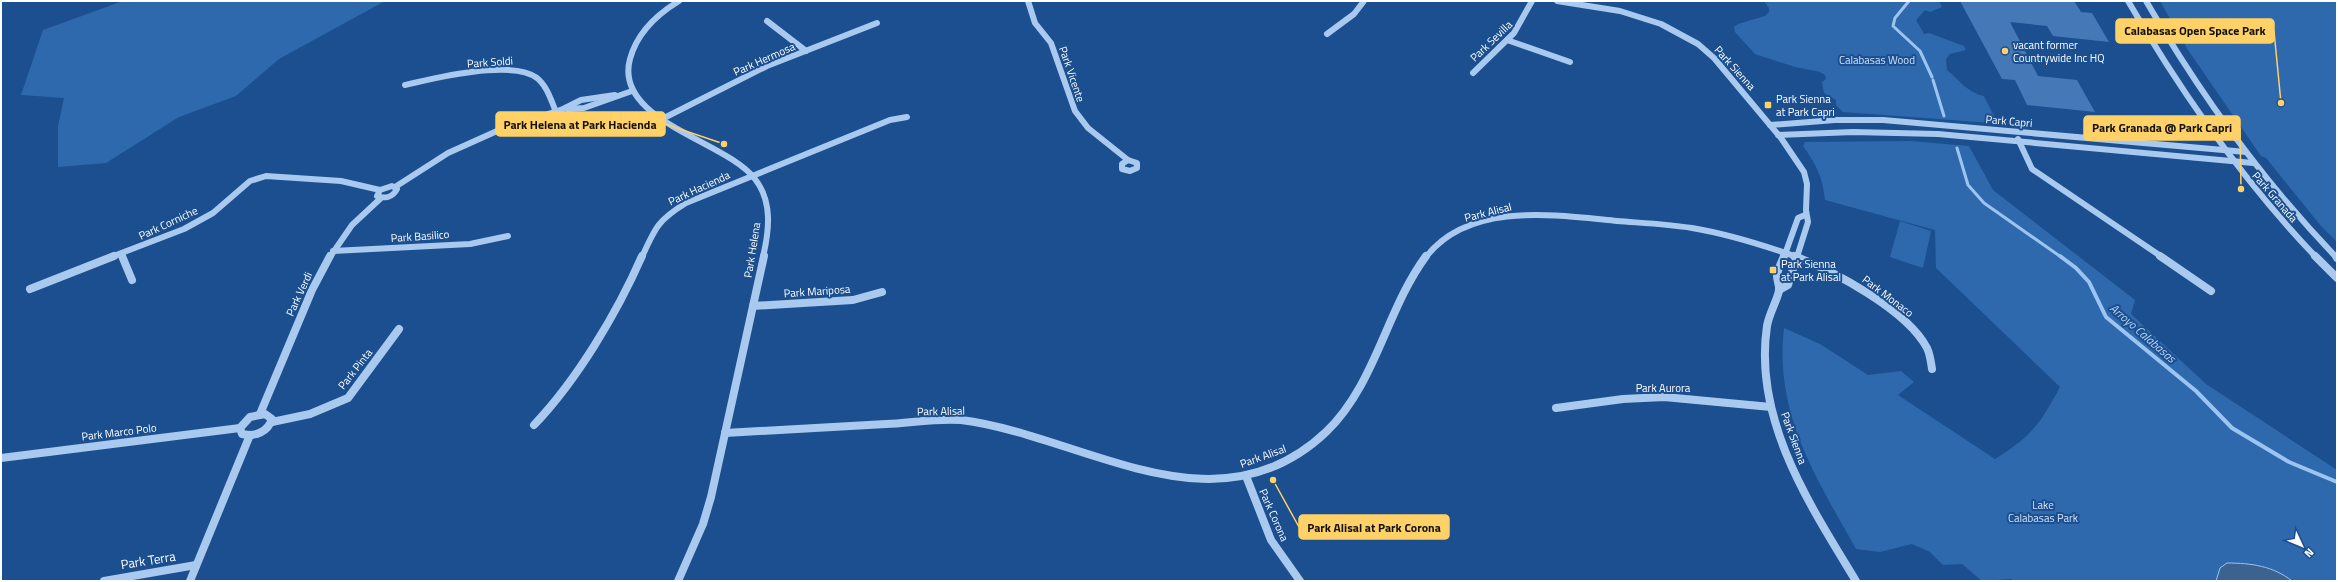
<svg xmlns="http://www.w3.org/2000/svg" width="2338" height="582" font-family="'Titillium Web',sans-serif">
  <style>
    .green { fill: #2e69ad }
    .water { fill: #3c6290; stroke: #9cc4f0 }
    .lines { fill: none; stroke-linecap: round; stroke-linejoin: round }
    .stream-far1 { stroke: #9cc4f0; stroke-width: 3 }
    .stream { stroke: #9cc4f0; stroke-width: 4 }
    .building { fill: #4478b7 }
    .minor-far1 { stroke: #a9c9ee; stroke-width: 6 }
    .minor { stroke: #a9c9ee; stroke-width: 8 }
    .poi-dot { fill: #ffd166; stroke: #1b4f8f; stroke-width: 1.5 }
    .labels { text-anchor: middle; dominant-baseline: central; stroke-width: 4; stroke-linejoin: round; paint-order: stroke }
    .street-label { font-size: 11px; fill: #fff; stroke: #1b4f8f }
    .poi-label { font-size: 11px; fill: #fff; stroke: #1b4f8f; text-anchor: start }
    .park-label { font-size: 11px; fill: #cfe3fa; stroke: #1b4f8f }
    .water-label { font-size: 12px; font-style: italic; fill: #b5d3f5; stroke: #1b4f8f }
    .near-street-label { font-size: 13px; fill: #fff; stroke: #1b4f8f }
    .leader { fill: none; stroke: #ffd166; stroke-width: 1.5 }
    .callout-dot { fill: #ffd166; stroke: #1b4f8f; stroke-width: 1.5 }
    .callout { fill: #ffd166; stroke: #ffd166; stroke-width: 1.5 }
    .callout-label { font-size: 12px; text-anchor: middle; font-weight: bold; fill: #111 }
  </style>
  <rect width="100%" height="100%" fill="#1b4f8f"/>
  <g class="green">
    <path d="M123,1H385L279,59L236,96L179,117L106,163L58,167V126L64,98L21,95L43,30Z"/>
    <path d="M1764,1H1939L1942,7L1930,12L1925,10L1916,20L1924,34L1929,33L1964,46L1966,50L1950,54L1946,59L1947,70C1959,80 1968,93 1984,96L1995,118L1992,123L1843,112L1836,105V100L1824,93L1822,82L1826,79L1825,75L1820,72L1795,67L1755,54L1735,32L1734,27L1738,24L1765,16L1769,12V8Z"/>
    <path d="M2160,1H2337V242L2321,226L2266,158L2261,156L2188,50Z"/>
    <path d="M1910,141L1969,146L1993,190L2135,300L2131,314L2206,384L2337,470V581H2014L2011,579L1982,581L1962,564L1943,565L1930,552L1912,544L1880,552L1856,549C1816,477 1774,414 1784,328L1820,344L1868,375L1901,371L1914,382L1898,395L1995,459C2031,437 2040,424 2060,387L1936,268L1935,230L1825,200C1823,178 1816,164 1803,146L1805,142Z"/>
    <path d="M1900,221L1931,231L1923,268L1890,257Z"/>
  </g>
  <path class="water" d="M2227,563C2251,563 2273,566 2292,581H2216L2220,568Z"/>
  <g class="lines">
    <g class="stream-far1">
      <path d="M1909,1L1895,18L1893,26L1920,51L1932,77"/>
      <path d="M1933,80L1944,116"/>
      <path d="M1957,148L1968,185L1984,203L2061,257"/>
    </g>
    <path class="stream" d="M2060,256L2076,268L2089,282L2106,317L2196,391L2232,428L2289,462L2337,482"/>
  </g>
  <path class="building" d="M1960,1H2074L2081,12L2092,13L2109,42L2053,36L2047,26L2010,22L2038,76L2077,80L2095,112L2027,105L2015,80L2002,79Z"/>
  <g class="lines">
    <g class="minor-far1">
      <path d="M679,1C656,15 637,33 630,59C613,121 727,141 755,179C773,202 769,231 763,257"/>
      <path d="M1028,1L1035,23L1051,43L1075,111L1088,128L1128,160"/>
      <path d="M1557,1L1620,11L1661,24L1698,44L1714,58L1781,138L1804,172L1807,184L1806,210L1808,222L1797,257"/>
      <path d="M2128,1C2181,92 2243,181 2316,257"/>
      <path d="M2146,1C2200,94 2262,180 2336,257"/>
      <path d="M767,21L806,51"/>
      <path d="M1327,34L1354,14L1364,1"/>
      <path d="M1507,40L1570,62"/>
      <path d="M1473,73L1514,33L1532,1"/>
      <path d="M405,85C434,78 512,59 537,78C547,86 551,100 556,112"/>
      <path d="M568,109L584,108L632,91"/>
      <path d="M662,119L767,66L877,23"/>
      <path d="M1770,125L1835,120H1883L2246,152"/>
      <path d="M1778,135L1853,132L1938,134L2253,163"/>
      <path d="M2018,139L2032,169L2162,257"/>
      <path d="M1128,160L1137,163V168L1130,171L1122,169V164Z"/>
      <path d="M392,186L397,189C393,197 385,199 377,196L380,190Z"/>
      <path d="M395,187L448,153L497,131L563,109L581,100L615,95"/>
      <path d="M333,251L470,244L508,236"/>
      <path d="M121,255L122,257"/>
      <path d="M111,257L184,229L213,213L250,181L266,176L341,181L380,190"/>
      <path d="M330,257L352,225L381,198"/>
      <path d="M642,257C655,228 658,220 686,203L890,120L907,117"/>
      <path d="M1426,257C1469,201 1556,215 1617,221C1642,223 1667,224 1692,228C1728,234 1763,245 1797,257"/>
      <path d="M1784,257L1798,218L1805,215"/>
    </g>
    <g class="minor">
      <path d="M122,256L132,280"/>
      <path d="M1784,256C1782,262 1777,270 1777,276C1777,281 1780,286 1779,291C1776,303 1769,314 1767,326C1753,420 1810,505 1856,581"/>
      <path d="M1794,256C1834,271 1907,310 1927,348C1930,354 1931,362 1932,369"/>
      <path d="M2160,256L2211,291"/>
      <path d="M2315,256L2337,278"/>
      <path d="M2336,256L2337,258"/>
      <path d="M30,289L114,256"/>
      <path d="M1779,290L1788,285L1797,256"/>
      <path d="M753,306L853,300L882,292"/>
      <path d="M1556,408L1623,399L1664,397L1771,407"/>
      <path d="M260,414L312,290L330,256"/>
      <path d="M265,414L272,419C268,432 255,437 242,434L240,428L250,417Z"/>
      <path d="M272,422L310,414L348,398L399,329"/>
      <path d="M534,425C577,380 617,313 642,256"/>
      <path d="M725,433C779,430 833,427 886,424C910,423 937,418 961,420C1082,435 1215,537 1326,432C1376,384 1386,310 1426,256"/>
      <path d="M1,458L240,428"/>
      <path d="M1246,476L1271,540L1300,581"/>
      <path d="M104,581L196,565"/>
      <path d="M190,581L250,435"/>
      <path d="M678,581L703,524L711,497L764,256"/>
    </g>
  </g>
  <g class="poi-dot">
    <circle cx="2005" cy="51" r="4"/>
    <rect x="1764" y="101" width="8" height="8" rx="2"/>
    <rect x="1769" y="266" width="8" height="8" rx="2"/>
  </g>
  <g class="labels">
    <g class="street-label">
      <text transform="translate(1491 41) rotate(-44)">Park Sevilla</text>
      <text transform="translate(764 59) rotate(-24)">Park Hermosa</text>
      <text transform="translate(490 62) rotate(-4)">Park Soldi</text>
      <text transform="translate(1735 68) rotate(48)">Park Sienna</text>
      <text transform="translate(1072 74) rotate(71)">Park Vicente</text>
      <text transform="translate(2009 121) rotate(5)">Park Capri</text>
      <text transform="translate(699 188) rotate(-25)">Park Hacienda</text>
      <text transform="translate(2275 197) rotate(49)">Park Granada</text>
      <text transform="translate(1488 212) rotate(-14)">Park Alisal</text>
      <text transform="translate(168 223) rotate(-25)">Park Corniche</text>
      <text transform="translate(420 236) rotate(-4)">Park Basilico</text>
      <text transform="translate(752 250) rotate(-81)">Park Helena</text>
      <text transform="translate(817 291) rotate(-4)">Park Mariposa</text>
      <text transform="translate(299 294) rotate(-65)">Park Verdi</text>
      <text transform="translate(1888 296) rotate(37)">Park Monaco</text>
      <text transform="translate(355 369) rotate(-52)">Park Pinta</text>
      <text x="1663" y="388">Park Aurora</text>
      <text transform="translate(941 411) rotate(-1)">Park Alisal</text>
      <text transform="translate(119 432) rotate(-7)">Park Marco Polo</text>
      <text transform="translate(1794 438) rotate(70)">Park Sienna</text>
      <text transform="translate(1263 456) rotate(-20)">Park Alisal</text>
      <text transform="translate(1274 515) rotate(66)">Park Corona</text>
    </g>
    <g class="poi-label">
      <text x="2013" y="45">vacant former<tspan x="2013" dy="13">Countrywide Inc HQ</tspan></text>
      <text x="1776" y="99">Park Sienna<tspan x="1776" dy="13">at Park Capri</tspan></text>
      <text x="1781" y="264">Park Sienna<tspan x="1781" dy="13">at Park Alisal</tspan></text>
    </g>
    <g class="park-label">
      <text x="1877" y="60">Calabasas Wood</text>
      <text x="2043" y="505">Lake<tspan x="2043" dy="13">Calabasas Park</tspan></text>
    </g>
    <g class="water-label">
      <text transform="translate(2143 333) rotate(41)">Arroyo Calabasas</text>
    </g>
    <g class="near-street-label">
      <text transform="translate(148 560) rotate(-9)">Park Terra</text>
    </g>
  </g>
  <path class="leader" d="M2281 103L2274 31M724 144L665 124M2241 189L2240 128M1273 480L1299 527"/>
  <g class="callout-dot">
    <circle cx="2281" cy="103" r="4"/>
    <circle cx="724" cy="144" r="4"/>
    <circle cx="2241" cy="189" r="4"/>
    <circle cx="1273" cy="480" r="4"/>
  </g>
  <g class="callout">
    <rect x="2116" y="19" width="158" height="24" rx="4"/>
    <rect x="496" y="112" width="169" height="24" rx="4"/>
    <rect x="2084" y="116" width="156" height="24" rx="4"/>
    <rect x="1299" y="515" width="150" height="24" rx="4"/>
  </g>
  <g class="callout-label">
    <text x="2195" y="35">Calabasas Open Space Park</text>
    <text x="580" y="129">Park Helena at Park Hacienda</text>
    <text x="2162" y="132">Park Granada @ Park Capri</text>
    <text x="1374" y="532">Park Alisal at Park Corona</text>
  </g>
  <rect width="2338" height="582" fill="none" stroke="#ffffff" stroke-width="4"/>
  <g transform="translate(2302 546) rotate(134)" stroke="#1b4f8f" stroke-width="3" paint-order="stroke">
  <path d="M0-3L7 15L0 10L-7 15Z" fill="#ffffff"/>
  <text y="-6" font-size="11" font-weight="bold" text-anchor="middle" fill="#ffffff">N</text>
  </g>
</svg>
